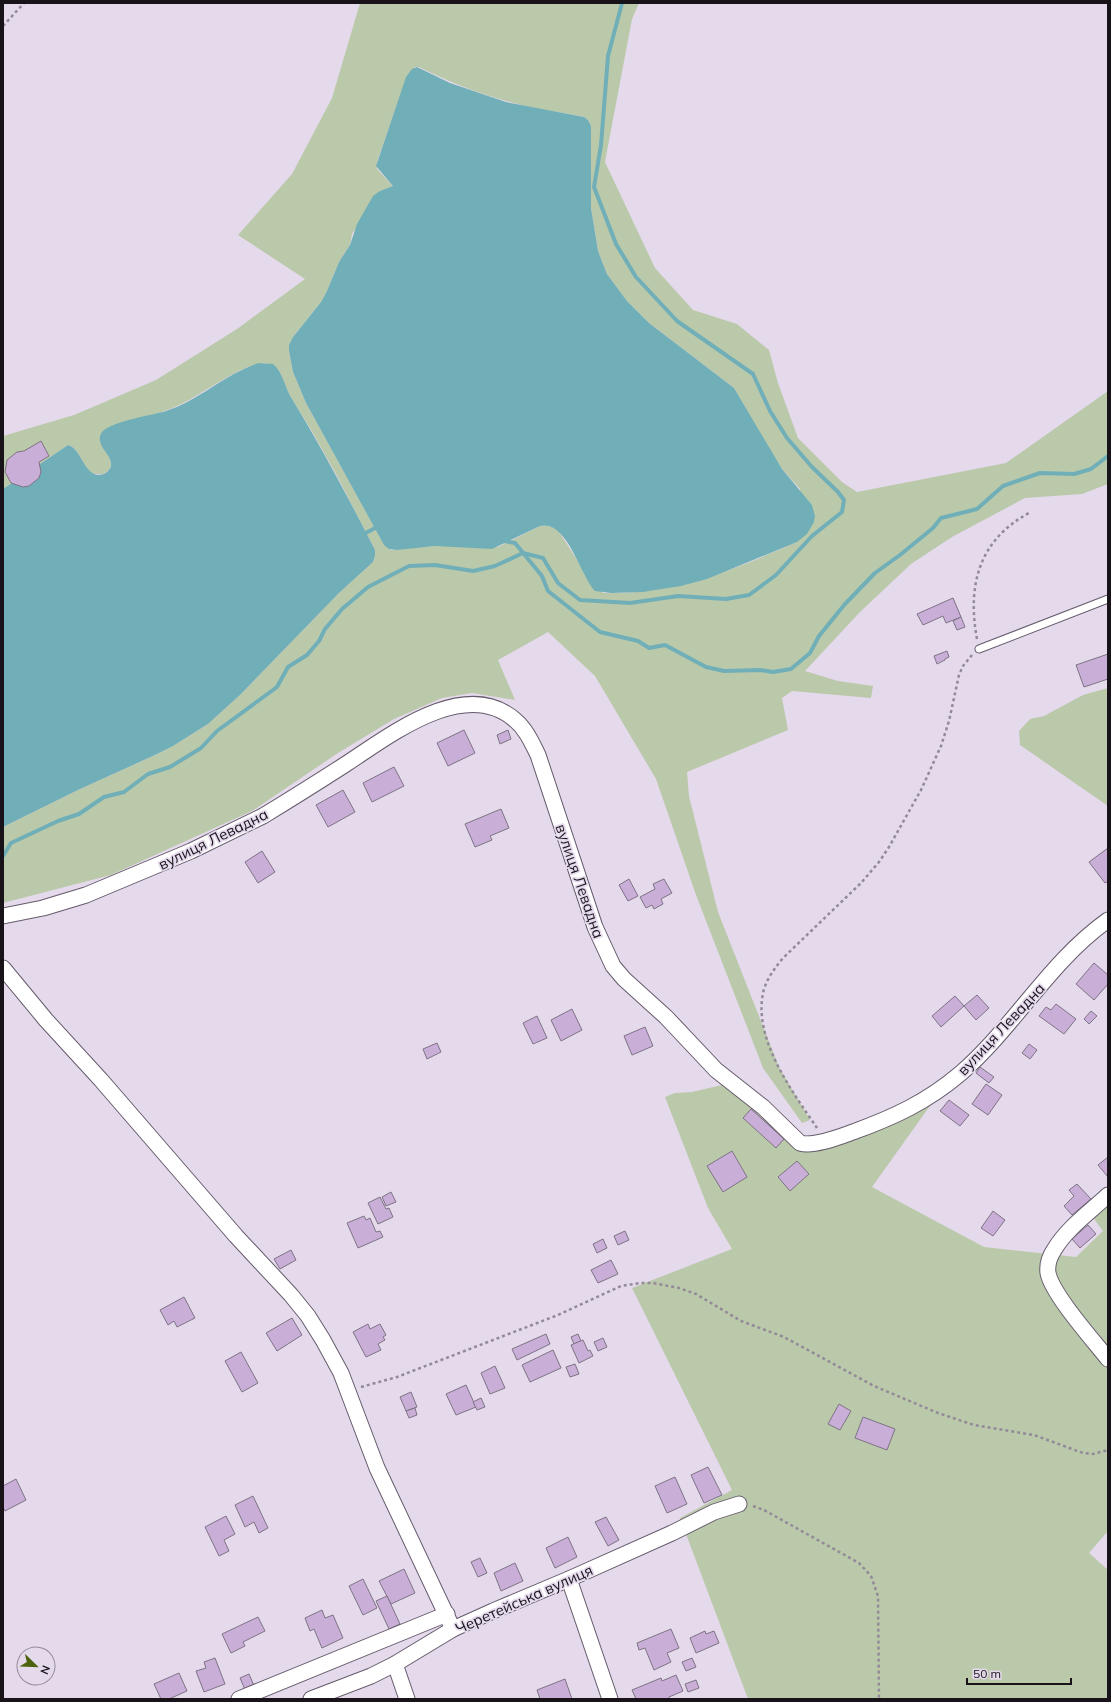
<svg xmlns="http://www.w3.org/2000/svg" width="1111" height="1702" font-family="Mulish,sans-serif">
  <style>
    .green { fill: #bbc9ab; fill-rule: evenodd }
    .water { fill: #71afb8 }
    .lines { fill: none; stroke-linecap: round; stroke-linejoin: round }
    .stream { stroke: #71afb8; stroke-width: 4 }
    .building { fill: #c9aed8; stroke: #7e7384 }
    .lane-casing { stroke: #655b6b; stroke-width: 9 }
    .street-casing { stroke: #655b6b; stroke-width: 17 }
    .path { stroke: #938a98; stroke-width: 2.5; stroke-dasharray: 3 3; stroke-linecap: butt }
    .lane { stroke: #fff; stroke-width: 7 }
    .street { stroke: #fff; stroke-width: 15 }
    .labels { text-anchor: middle; dominant-baseline: central; stroke-width: 3.5; stroke-linejoin: round; paint-order: stroke }
    .street-label { font-size: 15px; fill: #171319; stroke: #e5d9ec }
  </style>
  <rect width="100%" height="100%" fill="#e5d9ec"/>
  <g class="green">
    <path d="M360,3H639L632,19L605,162L655,268L693,310L737,324L769,350L778,383L798,438L842,482L857,492L1006,463L1108,391V484L1082,494L1025,498L952,537L911,564L860,612L805,671L838,681L873,686L871,698L792,691L782,698L788,730L687,772L689,796L718,912L779,1067L810,1120L802,1123L763,1068L696,895L656,779L595,676L548,632L498,660L515,700L472,693L442,698L394,719L338,753L252,811L111,875L3,903V827L78,790L155,755L173,746L208,724L240,695L339,593L373,562L375,557V550L337,476L310,428L291,398L279,371L265,363C240,364 202,395 177,406C155,416 130,420 107,428L101,444C105,449 111,457 111,464C110,475 97,477 89,471C81,464 80,448 68,445L3,489V436L74,415L156,380L237,329L305,279L238,235L292,174L332,98ZM415,67H419C455,85 491,98 529,107C548,111 566,113 584,117L588,120L591,126V208L598,251L607,274L627,301L649,323L734,388L768,448L782,469L800,489L797,542C730,571 677,594 603,593L581,566L558,530L547,525L540,526L498,547L481,548L453,546H435L391,550L382,541L306,403L293,372L289,351V345L296,333L321,302L327,291L339,262L350,245L352,234L380,191L393,186L377,169V162L401,93Z"/>
    <path d="M1108,688V806L1020,745L1019,731L1030,719L1044,716L1083,695Z"/>
    <path d="M947,1082L872,1187L984,1247L1076,1257L1103,1231L1085,1207L1108,1186V1531L1089,1553L1108,1570V1699H748L680,1518L732,1490L632,1288L732,1249L708,1208L665,1097L675,1093L692,1092L726,1084L804,1141L828,1140Z"/>
  </g>
  <g class="water">
    <path d="M417,67L450,83L506,102L584,117L588,120L591,126V208L598,251L607,274L627,301L649,323L734,388L782,469L812,505L815,516L814,522L807,534L797,542L707,579L681,586L643,592L611,593L595,591C580,575 567,519 540,526L492,549L435,546L397,550L389,549L384,545L306,403L293,372L289,351V345L293,337L321,302L327,291L339,262L350,245L357,224L373,196L380,191L393,186L376,166L406,77L412,69Z"/>
    <path d="M259,363L273,364C283,372 285,388 292,399C322,448 349,499 375,550V556L373,562L339,593L240,695L208,724L173,746L155,755L78,790L3,827V489L68,445C82,449 82,472 98,475C101,475 105,474 107,472C119,461 101,451 100,441C99,436 101,433 104,430C118,420 149,416 166,411C200,400 226,373 259,363Z"/>
  </g>
  <g class="lines">
    <g class="stream">
      <path d="M362,535L377,527L379,528"/>
      <path d="M504,541L515,543L542,576L548,591L600,632L638,641L649,648L665,645L706,667L724,671L760,670L773,672L791,669L810,653L819,636L845,604L875,573L900,555L933,528L941,518L977,509L1003,486L1040,473L1074,474L1091,469L1108,456"/>
      <path d="M3,856L11,843L58,821L79,814L104,797L124,792L148,774L170,767L201,748L217,731L277,687L288,667L307,655L319,641L325,629L342,609L368,587L409,566L435,565L473,571L495,566L523,553L543,558L558,583L580,600L630,603L678,596L726,599L749,595L776,575L812,536L842,512L844,500L838,492L812,467L787,438L770,411L753,374L677,321L636,277L616,244L594,187L601,145L608,56L622,3"/>
    </g>
  </g>
  <g class="building">
    <path d="M41,441L49,456L39,462L41,472L39,478L29,486L23,487L11,483L5,472L7,460L17,452L24,451Z"/>
    <path d="M953,598L961,617L946,623L943,616L923,625L917,614Z"/>
    <path d="M961,617L965,627L957,630L953,621Z"/>
    <path d="M947,651L949,657L945,659V660L937,664L934,656Z"/>
    <path d="M1108,654V679L1084,687L1076,665Z"/>
    <path d="M464,730L475,753L448,766L437,743Z"/>
    <path d="M508,730L511,739L500,744L497,735Z"/>
    <path d="M394,767L404,786L372,802L363,783Z"/>
    <path d="M343,790L355,812L328,827L316,805Z"/>
    <path d="M501,809L509,828L490,836L492,840L475,847L465,824Z"/>
    <path d="M1108,848V881L1105,883L1089,862Z"/>
    <path d="M262,851L275,872L258,883L245,862Z"/>
    <path d="M629,879L638,896L628,901L619,885Z"/>
    <path d="M664,879L672,893L661,899L663,904L654,909L652,905L646,908L640,897L655,889L653,884Z"/>
    <path d="M1094,963L1108,975V984L1094,1000L1076,984Z"/>
    <path d="M977,995L989,1008L976,1020L964,1006Z"/>
    <path d="M955,996L964,1006L941,1027L932,1016Z"/>
    <path d="M1056,1004L1076,1019L1064,1034L1039,1016L1046,1007L1051,1010Z"/>
    <path d="M572,1009L582,1030L561,1041L551,1020Z"/>
    <path d="M1091,1011L1097,1016L1089,1024L1084,1019Z"/>
    <path d="M537,1016L547,1038L533,1044L523,1023Z"/>
    <path d="M645,1027L653,1046L632,1055L624,1036Z"/>
    <path d="M437,1043L441,1052L427,1059L423,1049Z"/>
    <path d="M1029,1044L1037,1050L1030,1059L1022,1053Z"/>
    <path d="M980,1067L994,1077L989,1083L976,1073Z"/>
    <path d="M986,1084L1002,1095L988,1115L972,1104Z"/>
    <path d="M949,1100L969,1115L960,1126L940,1111Z"/>
    <path d="M751,1109L784,1139L776,1148L743,1118Z"/>
    <path d="M732,1151L747,1177L723,1192L707,1166Z"/>
    <path d="M1108,1157V1177L1098,1165Z"/>
    <path d="M797,1161L809,1174L790,1191L778,1177Z"/>
    <path d="M1077,1184L1091,1199L1072,1215L1064,1206L1074,1196L1069,1190Z"/>
    <path d="M391,1192L396,1202L386,1206L382,1197Z"/>
    <path d="M380,1197L386,1209L389,1208L393,1217L378,1224L368,1203Z"/>
    <path d="M993,1211L1005,1220L993,1236L981,1228Z"/>
    <path d="M364,1216L366,1220L370,1218L376,1232L380,1231L383,1237L358,1248L347,1223Z"/>
    <path d="M1088,1225L1096,1234L1080,1248L1072,1239Z"/>
    <path d="M625,1231L629,1240L618,1245L614,1236Z"/>
    <path d="M603,1239L607,1248L597,1253L593,1244Z"/>
    <path d="M291,1250L296,1260L280,1269L274,1259Z"/>
    <path d="M611,1260L618,1274L598,1283L591,1270Z"/>
    <path d="M184,1297L195,1318L177,1327L174,1321L168,1325L160,1310Z"/>
    <path d="M292,1318L302,1335L277,1351L266,1333Z"/>
    <path d="M368,1324L370,1329L380,1324L386,1335L383,1337L385,1340L378,1344L381,1350L366,1357L353,1332Z"/>
    <path d="M546,1334L550,1344L517,1360L512,1349Z"/>
    <path d="M578,1334L581,1341L574,1344L571,1337Z"/>
    <path d="M603,1338L607,1347L598,1351L594,1342Z"/>
    <path d="M583,1340L588,1351L590,1350L593,1356L579,1363L571,1345Z"/>
    <path d="M553,1350L561,1368L530,1382L522,1365Z"/>
    <path d="M241,1352L258,1383L242,1392L225,1361Z"/>
    <path d="M575,1364L579,1374L570,1377L566,1367Z"/>
    <path d="M495,1366L505,1388L490,1394L481,1373Z"/>
    <path d="M466,1385L476,1407L456,1415L446,1394Z"/>
    <path d="M411,1392L417,1407L406,1411L400,1397Z"/>
    <path d="M481,1398L485,1407L477,1410L473,1402Z"/>
    <path d="M839,1404L851,1411L840,1430L828,1424Z"/>
    <path d="M415,1408L417,1415L409,1418L406,1411Z"/>
    <path d="M863,1417L895,1429L887,1450L855,1438Z"/>
    <path d="M708,1467L722,1495L704,1503L691,1475Z"/>
    <path d="M675,1477L687,1504L667,1513L655,1486Z"/>
    <path d="M16,1479L26,1500L5,1511L3,1507V1486Z"/>
    <path d="M253,1496L268,1528L259,1533L254,1522L245,1527L235,1505Z"/>
    <path d="M226,1516L235,1534L224,1540L229,1551L219,1556L205,1527Z"/>
    <path d="M606,1517L619,1540L608,1546L595,1522Z"/>
    <path d="M568,1537L577,1557L555,1568L546,1548Z"/>
    <path d="M480,1558L487,1573L478,1577L471,1562Z"/>
    <path d="M515,1563L523,1581L501,1591L494,1573Z"/>
    <path d="M404,1569L415,1593L391,1604L379,1581Z"/>
    <path d="M363,1579L377,1608L363,1615L349,1586Z"/>
    <path d="M387,1596L400,1624L389,1629L376,1601Z"/>
    <path d="M322,1610L325,1618L333,1615L343,1638L322,1648L314,1629L310,1631L305,1618Z"/>
    <path d="M258,1617L265,1631L243,1642L245,1646L231,1653L222,1634Z"/>
    <path d="M671,1629L679,1648L667,1653L671,1662L654,1670L645,1648L639,1650L637,1643Z"/>
    <path d="M705,1631L706,1634L714,1631L719,1643L696,1653L690,1638Z"/>
    <path d="M215,1658L225,1684L204,1692L196,1671L206,1668L204,1662Z"/>
    <path d="M692,1658L696,1667L686,1671L682,1662Z"/>
    <path d="M179,1673L187,1691L169,1699H161L154,1684Z"/>
    <path d="M249,1674L255,1688L246,1692L240,1678Z"/>
    <path d="M676,1675L683,1691L669,1697V1699H636L632,1690L661,1678L662,1681Z"/>
    <path d="M565,1679L572,1699H540L537,1690Z"/>
    <path d="M696,1680L699,1688L688,1692L685,1684Z"/>
  </g>
  <g class="lines">
    <defs>
      <path id="lane" d="M979,649L1108,599"/>
      <g id="street">
        <path d="M3,916L43,908L86,895L191,851L263,816C291,799 318,782 346,764C389,736 465,676 515,720C526,729 532,743 538,755L595,927L613,966L624,979L666,1017L716,1070L763,1107L800,1143C814,1147 839,1137 853,1132C894,1117 927,1102 961,1073C1014,1027 1050,961 1108,920"/>
        <path d="M3,968L46,1020L101,1080L236,1236L291,1295L308,1316L323,1340L341,1373L377,1468L453,1629"/>
        <path d="M1108,1195C1090,1212 1067,1228 1054,1250C1050,1256 1047,1265 1048,1273C1052,1294 1093,1340 1108,1359"/>
        <path d="M569,1579L610,1699"/>
        <path d="M395,1664L407,1699"/>
        <path d="M239,1699L447,1614"/>
        <path d="M311,1699L371,1676L395,1664L453,1629L493,1611L569,1579L672,1533L714,1512L739,1504"/>
      </g>
    </defs>
    <use href="#lane" class="lane-casing"/>
    <use href="#street" class="street-casing"/>
    <g class="path">
      <path d="M3,26L24,3"/>
      <path d="M977,639C967,585 979,540 1029,513"/>
      <path d="M817,1128C792,1091 751,1037 764,989C768,977 775,968 783,958L861,883L879,862L889,847L921,790L941,746L949,721L959,675L963,666L972,655"/>
      <path d="M361,1387L397,1377L506,1335L558,1315L621,1286L640,1283H653L679,1288L696,1294L741,1321L784,1337L874,1386L938,1413L974,1425L1034,1435L1083,1453L1093,1454L1108,1450"/>
      <path d="M753,1506L764,1510L859,1563L871,1576L878,1596L879,1699"/>
    </g>
    <use href="#lane" class="lane"/>
    <use href="#street" class="street"/>
  </g>
  <g class="labels">
    <g class="street-label">
      <text transform="translate(213 839) rotate(-26)">вулиця Левадна</text>
      <text transform="translate(580 881) rotate(71)">вулиця Левадна</text>
      <text transform="translate(1001 1029) rotate(-47)">вулиця Левадна</text>
      <text transform="translate(524 1599) rotate(-24)">Черетейська вулиця</text>
    </g>
  </g>
  <rect width="1111" height="1702" fill="none" stroke="#171319" stroke-width="8"/>
  <g transform="translate(36 1666) rotate(113)"><circle r="19" fill="#e5d9ec" stroke="#938a98"/>
  <path d="M0-3L7 15L0 10L-7 15Z" fill="#4d620c"/>
  <text y="-6" font-size="11" font-weight="bold" text-anchor="middle" fill="#171319">N</text>
  </g>
  <path d="M967 1678v6h104v-6" fill="none" stroke="#171319" stroke-width="2"/>
  <text x="973" y="1678" font-size="12" fill="#171319" stroke="#e5d9ec" stroke-width="3" paint-order="stroke">50 m</text>
</svg>
